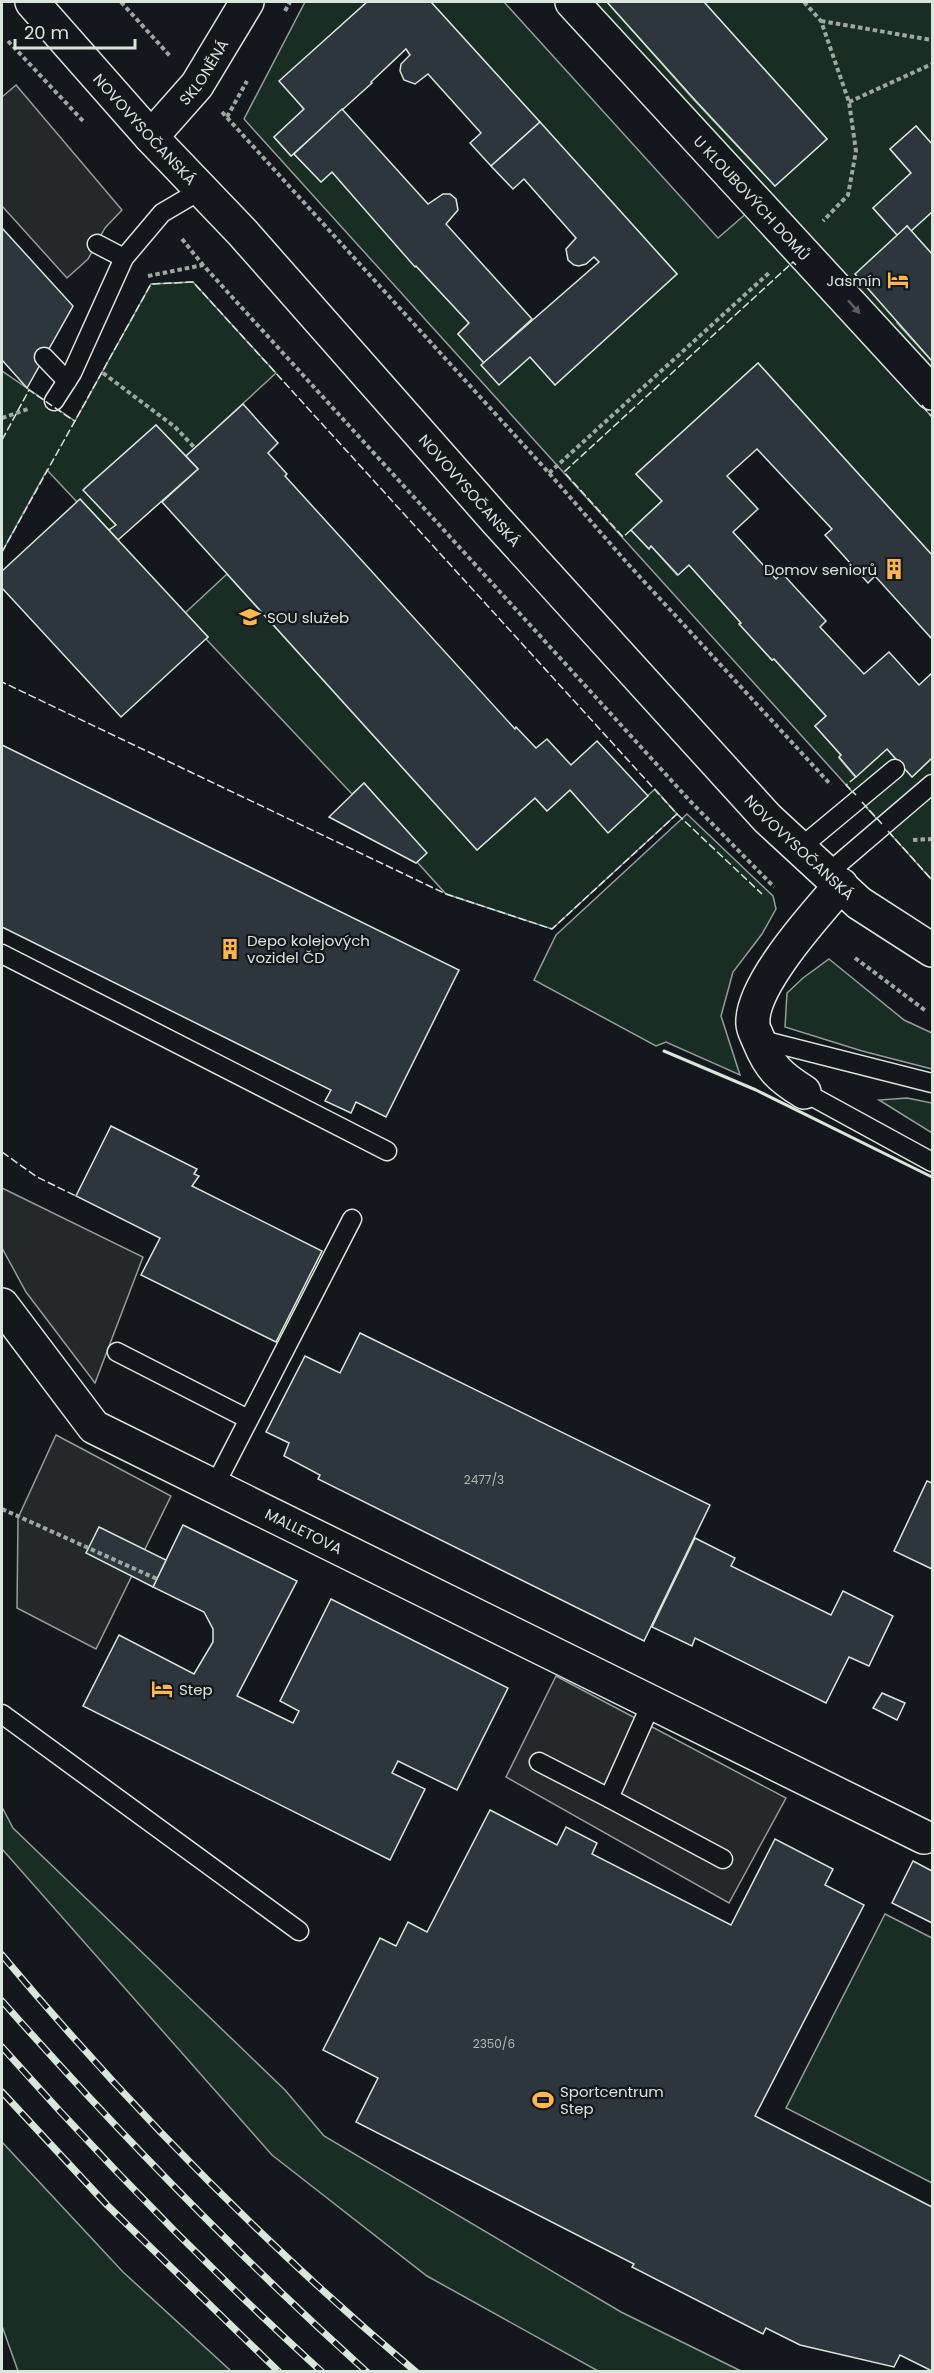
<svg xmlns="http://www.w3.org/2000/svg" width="934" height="2373" font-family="Poppins,sans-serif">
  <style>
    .green { fill: #1a2d24; stroke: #939e99; stroke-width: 1.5 }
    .parking { fill: #24282b; stroke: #939e99; stroke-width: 1.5 }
    .building { fill: #2c363c; stroke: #d8e6dc; stroke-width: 1.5 }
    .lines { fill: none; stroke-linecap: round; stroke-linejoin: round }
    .lane-casing { stroke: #d8e6dc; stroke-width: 21 }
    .street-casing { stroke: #d8e6dc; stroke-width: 36 }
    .secondary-casing { stroke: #d8e6dc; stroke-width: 36 }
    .path { stroke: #9da8a2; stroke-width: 4; stroke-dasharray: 4.5 3; stroke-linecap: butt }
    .lane { stroke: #14181c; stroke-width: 18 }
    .street { stroke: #14181c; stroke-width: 33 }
    .secondary { stroke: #14181c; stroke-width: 33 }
    .rail-casing { stroke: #d8e6dc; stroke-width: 7 }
    .rail { stroke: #14181c; stroke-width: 4.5; stroke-dasharray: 14; stroke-linecap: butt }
    .fence { stroke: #d8e6dc; stroke-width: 1.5; stroke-dasharray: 8 3; stroke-linecap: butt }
    .wall { stroke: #d8e6dc; stroke-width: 3 }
    .oneway { fill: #59605f }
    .labels { text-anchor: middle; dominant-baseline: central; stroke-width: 4.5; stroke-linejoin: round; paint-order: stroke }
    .number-label { font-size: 12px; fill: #adbab4 }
    .street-label { font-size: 15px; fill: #d8e6dc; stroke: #14181c }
    .poi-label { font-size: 15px; fill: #d8e6dc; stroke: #14181c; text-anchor: start }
  </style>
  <rect width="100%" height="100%" fill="#14181c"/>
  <g class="green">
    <path d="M305,2H367L280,81L304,109L274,137L291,156L294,154L321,182L332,172L415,266H416L469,323L458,334L484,363L530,357L555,385L677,274L431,2H504L718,238L748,212L932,417V555L758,363L636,474L662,501L631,530L648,548L651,546L677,575L689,565L741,623L740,624L772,660L774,659L826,716L815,726L841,755L839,758L855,777L887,749L912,777L932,758V880L244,119Z"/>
    <path d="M594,2H607L694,100L775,186L827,139L704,2H932V144L916,126L890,149L911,173L873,208L898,236L897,323L932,361V374Z"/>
    <path d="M932,212V254L911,231Z"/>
    <path d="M193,282L276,373L186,456L156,425L84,489L116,525L109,530L80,499L77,502L47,470L2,552V371L75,421L151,284Z"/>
    <path d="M227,574L477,850L535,798L547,811L570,790L608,832L655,789L677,814L552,929L446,894L417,862L426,853L364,783L352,794L206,639L208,637L185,613Z"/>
    <path d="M687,814L773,896L776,909L762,934L733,972L721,1016L740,1075L666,1042L656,1046L534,980L556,935Z"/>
    <path d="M829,959L904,1020L932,1033V1069L862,1051L785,1027L787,993L803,978Z"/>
    <path d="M907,1098L932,1103V1133L879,1100Z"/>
    <path d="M2,1807L13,1828L285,2090L324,2136L621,2312L741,2371H598L427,2276L272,2155L2,1849Z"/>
    <path d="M885,1914L932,1938V2183L786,2108Z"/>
    <path d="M2,2142L123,2272L231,2371H18L2,2326Z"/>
  </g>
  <g class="parking">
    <path d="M16,85L122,210L105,228L88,259L67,278L2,206V97Z"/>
    <path d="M2,1188L143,1257L95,1383L26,1292L2,1248Z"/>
    <path d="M56,1435L171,1496L96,1649L17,1608L18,1518Z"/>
    <path d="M556,1676L786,1798L729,1903L506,1777Z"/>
  </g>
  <g class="building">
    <path d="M367,2H431L540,122L491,166L470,143L481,133L428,74L415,84L404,80L400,71L401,64L410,55L406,49L371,82L372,83L291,156L274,137L304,109L279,81Z"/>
    <path d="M607,2H704L827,139L775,186L695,100Z"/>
    <path d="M342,109L428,204L443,194H450L456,199L458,210L446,224L532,319L484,363L458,334L469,323L416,266L415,267L332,172L321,182L294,154Z"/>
    <path d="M540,122L677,274L555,385L530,357L499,385L481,365L599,262L594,257L586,264L579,266L574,265L568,260L566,249L576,238L524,179L513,189L491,166Z"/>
    <path d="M916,126L932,144V212L911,231L907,226L898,236L873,208L911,173L890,149Z"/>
    <path d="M907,226L932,254V361L855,274Z"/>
    <path d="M2,228L73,306L27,388L2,360Z"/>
    <path d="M758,363L932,555V639L875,576L868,583L825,535L832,529L757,449L727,476L758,509L733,532L776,579L782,573L826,621L820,627L864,674L889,652L919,685L932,673V758L912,777L887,749L856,777L839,757L841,755L815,726L826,716L774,659L772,660L739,624L741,623L689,565L678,575L651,546L649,549L631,530L662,501L636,474Z"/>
    <path d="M243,404L278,443L268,453L287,474L285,476L515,729L516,727L536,748L547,739L571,765L597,741L648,796L608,833L570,790L547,811L535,798L477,850L162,502L198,469L186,456Z"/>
    <path d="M156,425L198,469L118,540L109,530L116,525L83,490Z"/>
    <path d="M80,499L208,637L121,717L2,588V571Z"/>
    <path d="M2,745L459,970L386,1117L356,1102L351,1113L325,1101L331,1090L2,927Z"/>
    <path d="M364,783L427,853L416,863L329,817Z"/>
    <path d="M111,1126L197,1169L194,1174L199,1176L192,1186L322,1251L276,1342L141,1275L160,1238L76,1196Z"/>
    <path d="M360,1333L710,1505L644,1641L318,1479L320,1475L284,1456L289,1443L266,1432L305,1356L340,1373Z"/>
    <path d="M927,1481L932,1483V1569L894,1551Z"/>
    <path d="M183,1525L297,1581L237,1696L293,1723L299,1711L280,1701L331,1599L508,1688L457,1790L398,1761L392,1773L425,1789L390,1860L83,1706L119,1635L194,1674L213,1642V1629L204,1612L153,1587Z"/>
    <path d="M99,1527L166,1560L153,1587L86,1553Z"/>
    <path d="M695,1538L735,1558L731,1566L831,1615L843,1591L893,1616L869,1666L849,1657L826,1703L695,1638L692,1646L652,1627Z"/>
    <path d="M882,1693L905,1703L897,1720L873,1708Z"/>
    <path d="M490,1810L557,1845L566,1827L597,1843L592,1854L731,1925L775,1839L833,1869L825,1885L864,1905L755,2116L932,2207V2371L900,2355L894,2367L800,2345L766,2328L763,2334L632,2267L634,2264L356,2122L378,2078L323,2050L380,1938L396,1946L408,1922L427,1932Z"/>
    <path d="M913,1861L932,1871V1923L892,1903Z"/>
  </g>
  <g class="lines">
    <defs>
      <g id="lane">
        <path d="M97,244L124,258"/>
        <path d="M44,357L67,381"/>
        <path d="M54,401L72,373L124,258L162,213L201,190"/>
        <path d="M800,848L895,769"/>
        <path d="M828,873L932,784"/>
        <path d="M2,954L387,1151"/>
        <path d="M758,1039L932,1083"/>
        <path d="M804,1092L932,1162"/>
        <path d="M117,1352L248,1419"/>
        <path d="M214,1487L352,1219"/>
        <path d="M2,1714L299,1931"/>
        <path d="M539,1762L609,1798L652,1702"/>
        <path d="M609,1798L723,1859"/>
      </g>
      <g id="street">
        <path id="s1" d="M572,2L932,393"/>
        <path id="s2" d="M151,137L197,85L247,2"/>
        <path d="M804,1092C780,1077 770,1068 759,1041C757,1036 753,1029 753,1024C750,986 816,914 841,885"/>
        <path id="s3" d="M2,1305L94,1427L924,1837"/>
      </g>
      <g id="secondary">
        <path id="s4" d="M32,2L151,137L242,232L497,521L767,818L859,903L932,950"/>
      </g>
    </defs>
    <use href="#lane" class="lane-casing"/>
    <use href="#street" class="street-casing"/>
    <use href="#secondary" class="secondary-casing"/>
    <g class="path">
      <path d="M121,2L170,56"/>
      <path d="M804,2L821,21L849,102L856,151L848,195L823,221"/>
      <path d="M285,11L290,2"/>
      <path d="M821,21L932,40"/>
      <path d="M8,41L83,121"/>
      <path d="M849,102L932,64"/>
      <path d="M222,112L549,473L628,564L831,785"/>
      <path d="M227,117L247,81"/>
      <path d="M182,239L203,265L690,801L774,887"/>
      <path d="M148,276L203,265"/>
      <path d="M103,373L175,427L195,448"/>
      <path d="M2,418L28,409"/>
      <path d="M549,473L770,272"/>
      <path d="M913,840L932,839"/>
      <path d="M855,958L926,1011"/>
      <path d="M2,1509L157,1579"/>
    </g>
    <use href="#lane" class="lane"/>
    <use href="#street" class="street"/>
    <use href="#secondary" class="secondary"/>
    <defs>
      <g id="rail">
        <path d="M2,1955C127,2104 266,2246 416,2372"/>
        <path d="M2,2001C117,2131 238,2256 367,2372"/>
        <path d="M2,2047C103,2161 209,2269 322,2372"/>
        <path d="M2,2092L107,2205L279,2372"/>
      </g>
    </defs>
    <use href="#rail" class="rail-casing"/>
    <use href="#rail" class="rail"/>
    <g class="fence">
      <path d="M922,405L932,417"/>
      <path d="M2,440L29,390L74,421"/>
      <path d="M631,530L623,537L564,472L793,262L796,265"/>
      <path d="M2,552L151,284L193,282L677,814L552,929L446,894L2,682"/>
      <path d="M856,777L846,785L856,795"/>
      <path d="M862,802L882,824"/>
      <path d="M677,814L762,894"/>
      <path d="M888,831L932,880"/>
      <path d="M2,1152L37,1177L76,1196"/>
    </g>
    <path class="wall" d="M664,1051L756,1090L932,1177"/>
  </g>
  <defs><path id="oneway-solid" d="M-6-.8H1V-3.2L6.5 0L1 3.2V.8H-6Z" transform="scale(1.5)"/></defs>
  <use class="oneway" href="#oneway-solid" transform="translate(854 307) rotate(48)"/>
  <defs>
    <symbol id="hotel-bare" viewBox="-9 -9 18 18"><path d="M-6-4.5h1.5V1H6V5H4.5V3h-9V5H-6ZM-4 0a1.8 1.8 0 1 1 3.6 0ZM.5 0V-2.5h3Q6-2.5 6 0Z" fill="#ffb74d" stroke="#14181c" stroke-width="2.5" paint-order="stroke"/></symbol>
    <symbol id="building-bare" viewBox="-9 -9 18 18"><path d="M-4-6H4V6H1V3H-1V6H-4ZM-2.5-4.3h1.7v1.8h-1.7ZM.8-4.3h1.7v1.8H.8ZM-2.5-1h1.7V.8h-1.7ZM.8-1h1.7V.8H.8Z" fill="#ffb74d" stroke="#14181c" stroke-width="2.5" paint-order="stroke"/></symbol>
    <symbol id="university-bare" viewBox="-9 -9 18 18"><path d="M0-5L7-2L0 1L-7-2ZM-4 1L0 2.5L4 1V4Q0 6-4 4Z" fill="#ffb74d" stroke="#14181c" stroke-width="2.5" paint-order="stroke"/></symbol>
    <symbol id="stadium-bare" viewBox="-9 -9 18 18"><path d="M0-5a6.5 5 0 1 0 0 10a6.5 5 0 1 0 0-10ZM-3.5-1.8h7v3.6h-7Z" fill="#ffb74d" stroke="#14181c" stroke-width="2.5" paint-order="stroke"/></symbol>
  </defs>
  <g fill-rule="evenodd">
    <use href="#hotel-bare" x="883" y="265" width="30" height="30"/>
    <use href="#building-bare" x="879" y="554" width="30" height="30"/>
    <use href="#university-bare" x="235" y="602" width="30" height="30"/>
    <use href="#building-bare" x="215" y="934" width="30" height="30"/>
    <use href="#hotel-bare" x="147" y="1674" width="30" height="30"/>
    <use href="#stadium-bare" x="528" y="2085" width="30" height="30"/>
  </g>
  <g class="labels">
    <g class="number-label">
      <text x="484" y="1479">2477/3</text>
      <text x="494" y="2043">2350/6</text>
    </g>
    <g class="street-label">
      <text stroke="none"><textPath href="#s2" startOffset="84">SKLONĚNÁ</textPath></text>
      <text stroke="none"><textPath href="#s4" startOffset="170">NOVOVYSOČANSKÁ</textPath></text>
      <text stroke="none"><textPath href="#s1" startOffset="266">U KLOUBOVÝCH DOMŮ</textPath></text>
      <text stroke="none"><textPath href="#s4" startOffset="656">NOVOVYSOČANSKÁ</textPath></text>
      <text stroke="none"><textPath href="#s4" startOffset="1142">NOVOVYSOČANSKÁ</textPath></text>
      <text stroke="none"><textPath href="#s3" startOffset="387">MALLETOVA</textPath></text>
    </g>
    <g class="poi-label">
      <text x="881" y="280" text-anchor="end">Jasmín</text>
      <text x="877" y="569" text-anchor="end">Domov seniorů</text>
      <text x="267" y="617">SOU služeb</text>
      <text x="247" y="940">Depo kolejových<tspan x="247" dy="17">vozidel ČD</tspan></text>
      <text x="179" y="1689">Step</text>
      <text x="560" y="2091">Sportcentrum<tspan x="560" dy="17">Step</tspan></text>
    </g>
  </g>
  <rect width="934" height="2373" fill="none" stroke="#d8e6dc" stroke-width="6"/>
  <path d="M15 39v9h120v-9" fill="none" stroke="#d8e6dc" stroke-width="3"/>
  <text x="24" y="39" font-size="18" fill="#d8e6dc" stroke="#14181c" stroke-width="4.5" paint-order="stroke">20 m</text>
</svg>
